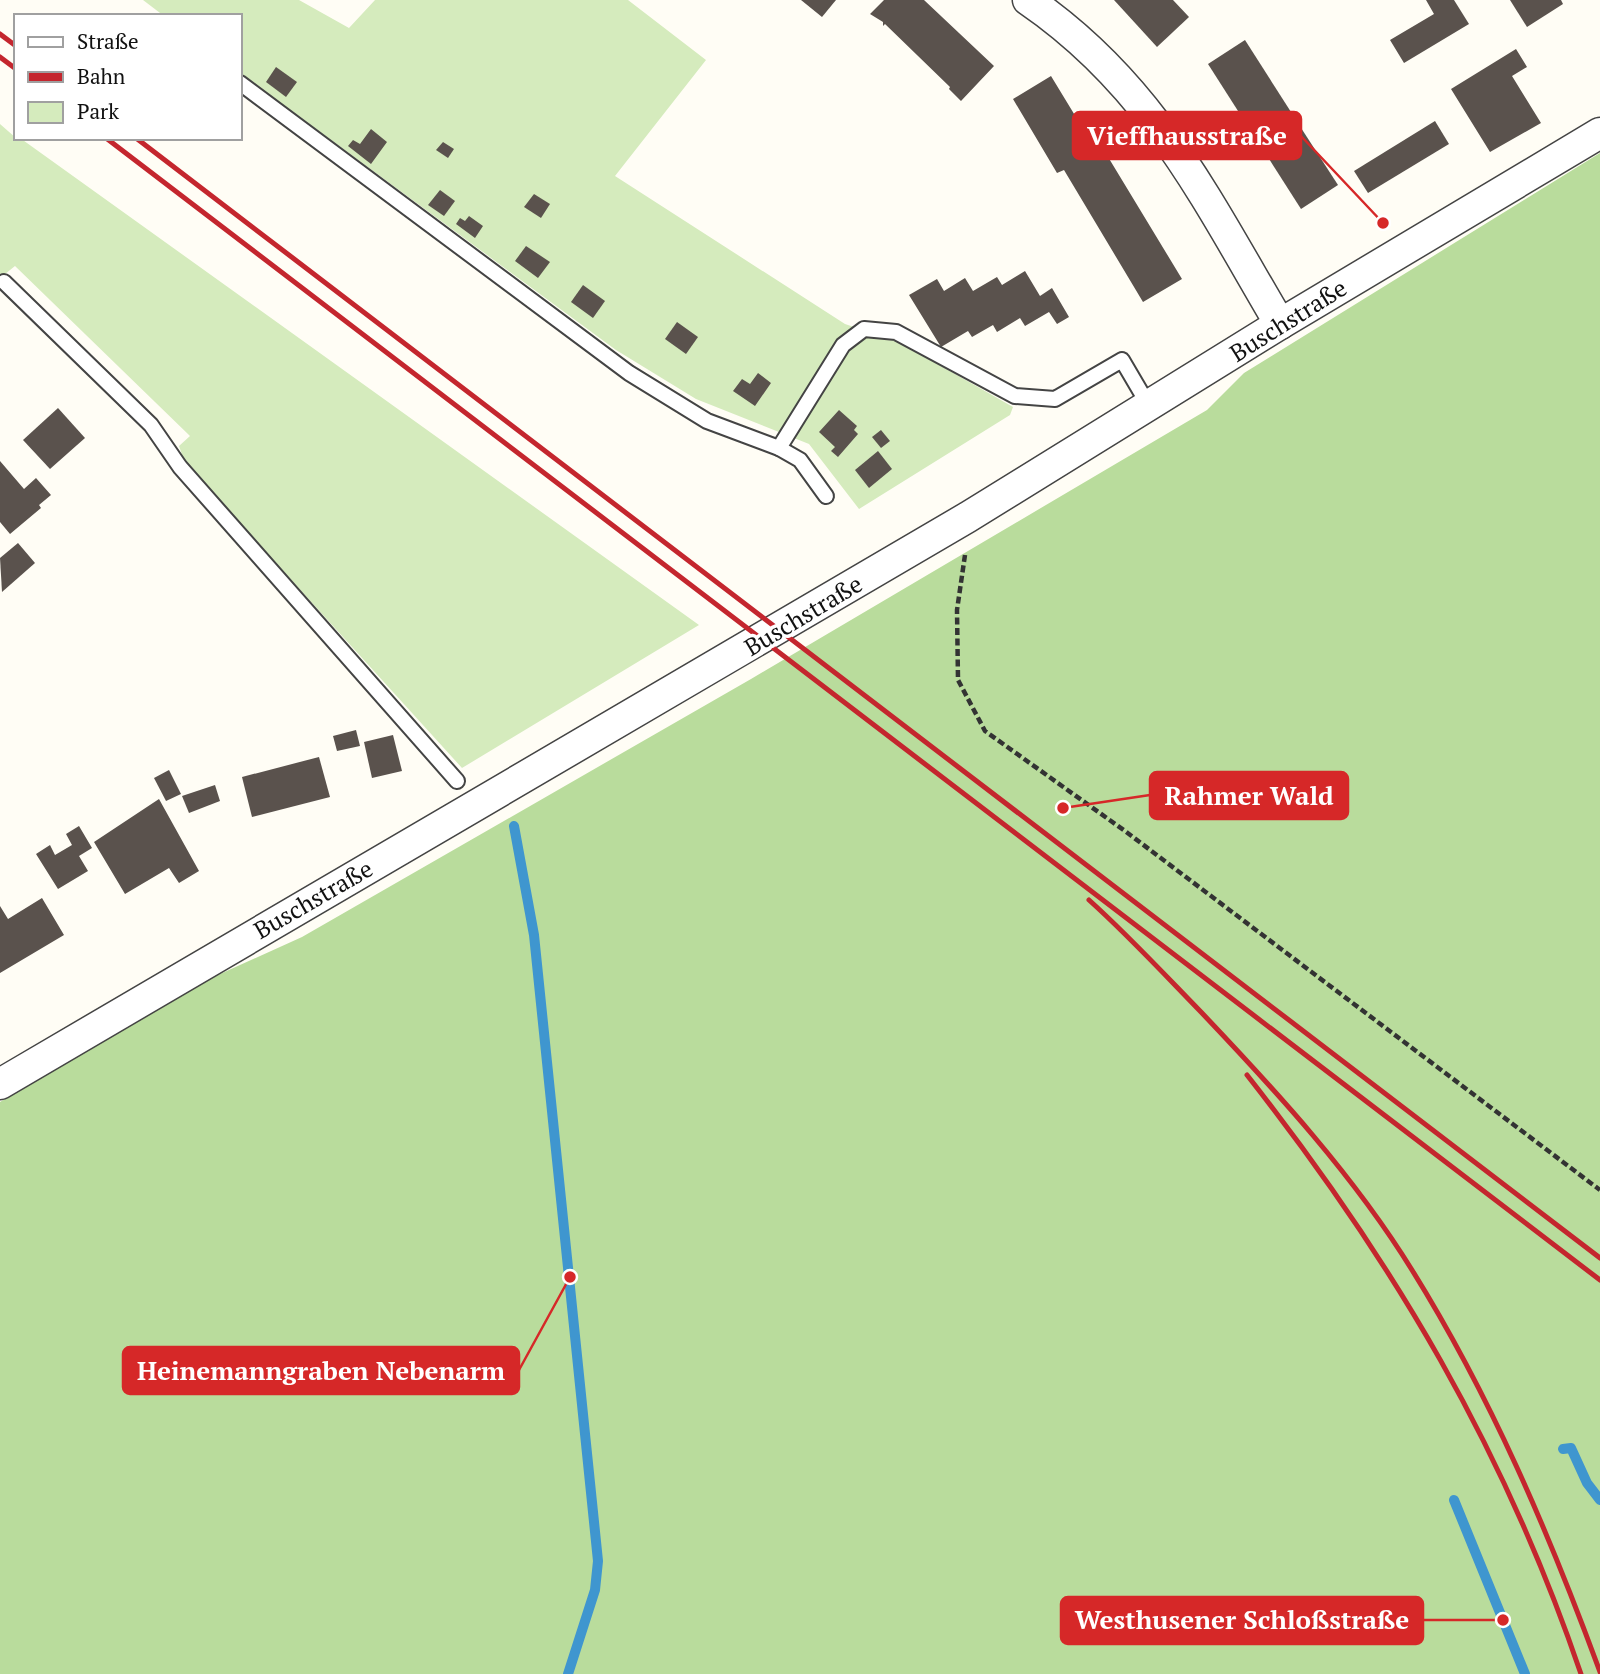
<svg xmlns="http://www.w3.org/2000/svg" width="1600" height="1674" font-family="'PT Serif',serif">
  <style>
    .green { fill: #d5ebbd }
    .forest { fill: #b9dc9c }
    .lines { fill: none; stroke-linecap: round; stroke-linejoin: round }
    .stream { stroke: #3f96cf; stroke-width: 10 }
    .building { fill: #5a524d }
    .service-casing { stroke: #444; stroke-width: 18 }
    .minor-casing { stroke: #444; stroke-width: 33 }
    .path { stroke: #333; stroke-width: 4.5; stroke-dasharray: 7 3.5; stroke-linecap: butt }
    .service { stroke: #fff; stroke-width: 14 }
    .minor { stroke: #fff; stroke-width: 30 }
    .rail { stroke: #c4262e; stroke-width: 5 }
    .labels { text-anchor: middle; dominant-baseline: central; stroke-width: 7; stroke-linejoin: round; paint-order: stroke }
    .street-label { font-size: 24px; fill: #111; stroke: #fff }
    .leader { fill: none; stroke: #d62828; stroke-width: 2.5 }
    .callout-dot { fill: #d62828; stroke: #fff; stroke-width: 2.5 }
    .callout { fill: #d62828; stroke: #d62828; stroke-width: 2.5 }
    .callout-label { font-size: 26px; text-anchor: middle; font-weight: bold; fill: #fff }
  </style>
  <rect width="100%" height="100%" fill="#fffdf5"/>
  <g class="green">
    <path d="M143,0H299L349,28L375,0H628L706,60L615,176L845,324L899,342L1013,407L1010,415L859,509L809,444L696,399L616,350L240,73V16H164Z"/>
    <path d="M0,124L16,138H20L699,625L462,768L185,463L179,446L190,436L15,266L0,278Z"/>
  </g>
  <path class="forest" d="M1600,153V1674H0V1102L198,984L302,937L751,679L1207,410L1244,373Z"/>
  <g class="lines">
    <g class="stream">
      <path d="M514,826L534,935L598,1561L595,1590L568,1674"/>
      <path d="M1563,1449L1571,1448L1587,1483L1600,1500"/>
      <path d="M1454,1500L1525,1674"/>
    </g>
  </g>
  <g class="building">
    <path d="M801,0H836L822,17Z"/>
    <path d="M884,0H924L994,66L961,101L949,89L950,87L885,24L883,26V22L870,14Z"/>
    <path d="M1114,0H1173L1189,17L1157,47Z"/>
    <path d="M1426,0H1454L1469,24L1404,63L1390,40L1434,14Z"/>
    <path d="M1510,0H1561L1563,4L1527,27Z"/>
    <path d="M1245,40L1291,112L1254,136L1208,64Z"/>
    <path d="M1516,49L1527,67L1512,76L1541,123L1490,152L1451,89Z"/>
    <path d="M276,67L297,82L286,97L266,82Z"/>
    <path d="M1051,76L1096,150L1102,147L1182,279L1143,302L1064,170L1057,173L1013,99Z"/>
    <path d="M1292,114L1338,185L1301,209L1255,137Z"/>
    <path d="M1435,121L1449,144L1368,193L1354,171Z"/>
    <path d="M371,129L387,142L371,164L348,146L353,140L360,144Z"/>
    <path d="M443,142L454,149L448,158L436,150Z"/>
    <path d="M440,190L455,201L444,216L428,205Z"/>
    <path d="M534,194L550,204L541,218L524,207Z"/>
    <path d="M469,216L483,226L475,238L456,224L460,218L465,221Z"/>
    <path d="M526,246L550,262L538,278L515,261Z"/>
    <path d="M1025,271L1040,296L1052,288L1069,317L1057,324L1049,312L1025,326L1020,318L997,332L993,325L972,337L968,331L941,347L909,295L937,279L944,291L965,278L973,291L997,277L1002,285Z"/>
    <path d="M583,285L605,301L593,318L571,302Z"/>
    <path d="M677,322L698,337L686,354L665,339Z"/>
    <path d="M758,373L771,383L755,406L733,391L742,379L750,384Z"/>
    <path d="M58,408L85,438L50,469L23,440Z"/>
    <path d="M839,410L857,426L854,430L858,434L838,457L831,451L835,447L819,432Z"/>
    <path d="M881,430L890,441L881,448L872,437Z"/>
    <path d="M878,451L892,469L869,488L855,470Z"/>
    <path d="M0,461L24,489L36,478L51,495L39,505L41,508L10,534L0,522Z"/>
    <path d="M18,543L35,563L2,592L0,558Z"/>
    <path d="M356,730L360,746L337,751L333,736Z"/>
    <path d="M393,735L402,771L372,778L364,742Z"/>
    <path d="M319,757L330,797L252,817L242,777Z"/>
    <path d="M169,770L181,794L166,801L154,778Z"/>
    <path d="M215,785L220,801L189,813L182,796Z"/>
    <path d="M159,799L199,871L179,883L169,868L125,894L94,842Z"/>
    <path d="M79,826L92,848L79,856L88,871L58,889L36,854L50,845L55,855L72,845L66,834Z"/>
    <path d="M42,898L64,935L0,973V906L8,919Z"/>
  </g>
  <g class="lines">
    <defs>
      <g id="service">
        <path d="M240,83L629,373L707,421L779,448L843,345L864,329L896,332L1015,396L1055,399L1122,360L1149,406"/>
        <path d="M4,282L151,425L180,467L457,781"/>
        <path d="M779,448L800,460L826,496"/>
      </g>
      <g id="minor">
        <path d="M1028,0C1152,85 1206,199 1280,324"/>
        <path d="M0,1084L968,517L1280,324L1600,133"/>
      </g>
    </defs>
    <use href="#service" class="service-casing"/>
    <use href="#minor" class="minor-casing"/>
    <path class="path" d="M965,555L957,610L958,680L985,731L1125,831L1600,1190"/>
    <use href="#service" class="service"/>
    <use href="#minor" class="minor"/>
    <g class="rail">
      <path d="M0,34L16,46"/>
      <path d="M0,57L16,69"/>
      <path d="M106,138L1600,1280"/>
      <path d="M136,138L1600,1258"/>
      <path d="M1089,900C1128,935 1164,974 1201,1012C1277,1092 1354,1176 1412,1270C1491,1397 1549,1533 1600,1672"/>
      <path d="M1247,1075C1394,1262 1504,1448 1581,1674"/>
    </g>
  </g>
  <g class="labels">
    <g class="street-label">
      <text transform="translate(1288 320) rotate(-32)">Buschstraße</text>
      <text transform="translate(803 615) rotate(-31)">Buschstraße</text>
      <text transform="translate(313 899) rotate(-30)">Buschstraße</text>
    </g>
  </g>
  <path class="leader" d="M1383 223L1301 136M1063 808L1150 795M570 1277L519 1370M1503 1620L1423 1620"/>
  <g class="callout-dot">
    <circle cx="1383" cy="223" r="7"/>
    <circle cx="1063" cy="808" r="7"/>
    <circle cx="570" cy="1277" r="7"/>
    <circle cx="1503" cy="1620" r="7"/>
  </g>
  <g class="callout">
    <rect x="1073" y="112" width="228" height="47" rx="7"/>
    <rect x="1150" y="772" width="198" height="47" rx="7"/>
    <rect x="123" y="1347" width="396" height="47" rx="7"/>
    <rect x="1061" y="1597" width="362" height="47" rx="7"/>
  </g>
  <g class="callout-label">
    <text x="1187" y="145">Vieffhausstraße</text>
    <text x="1249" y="805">Rahmer Wald</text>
    <text x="321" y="1380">Heinemanngraben Nebenarm</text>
    <text x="1242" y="1629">Westhusener Schloßstraße</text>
  </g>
  <rect x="14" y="14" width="228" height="126" fill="#ffffff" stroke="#a0a0a0" stroke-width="2"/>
  <rect x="28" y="37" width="35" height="10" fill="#ffffff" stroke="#a0a0a0" stroke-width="2"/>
  <text x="77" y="49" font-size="21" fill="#111111">Straße</text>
  <rect x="28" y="72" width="35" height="10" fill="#c4262e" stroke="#a0a0a0" stroke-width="2"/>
  <text x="77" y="84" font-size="21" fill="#111111">Bahn</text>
  <rect x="28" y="102" width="35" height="21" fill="#d5ebbd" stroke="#a0a0a0" stroke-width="2"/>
  <text x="77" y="119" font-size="21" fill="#111111">Park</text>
</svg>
